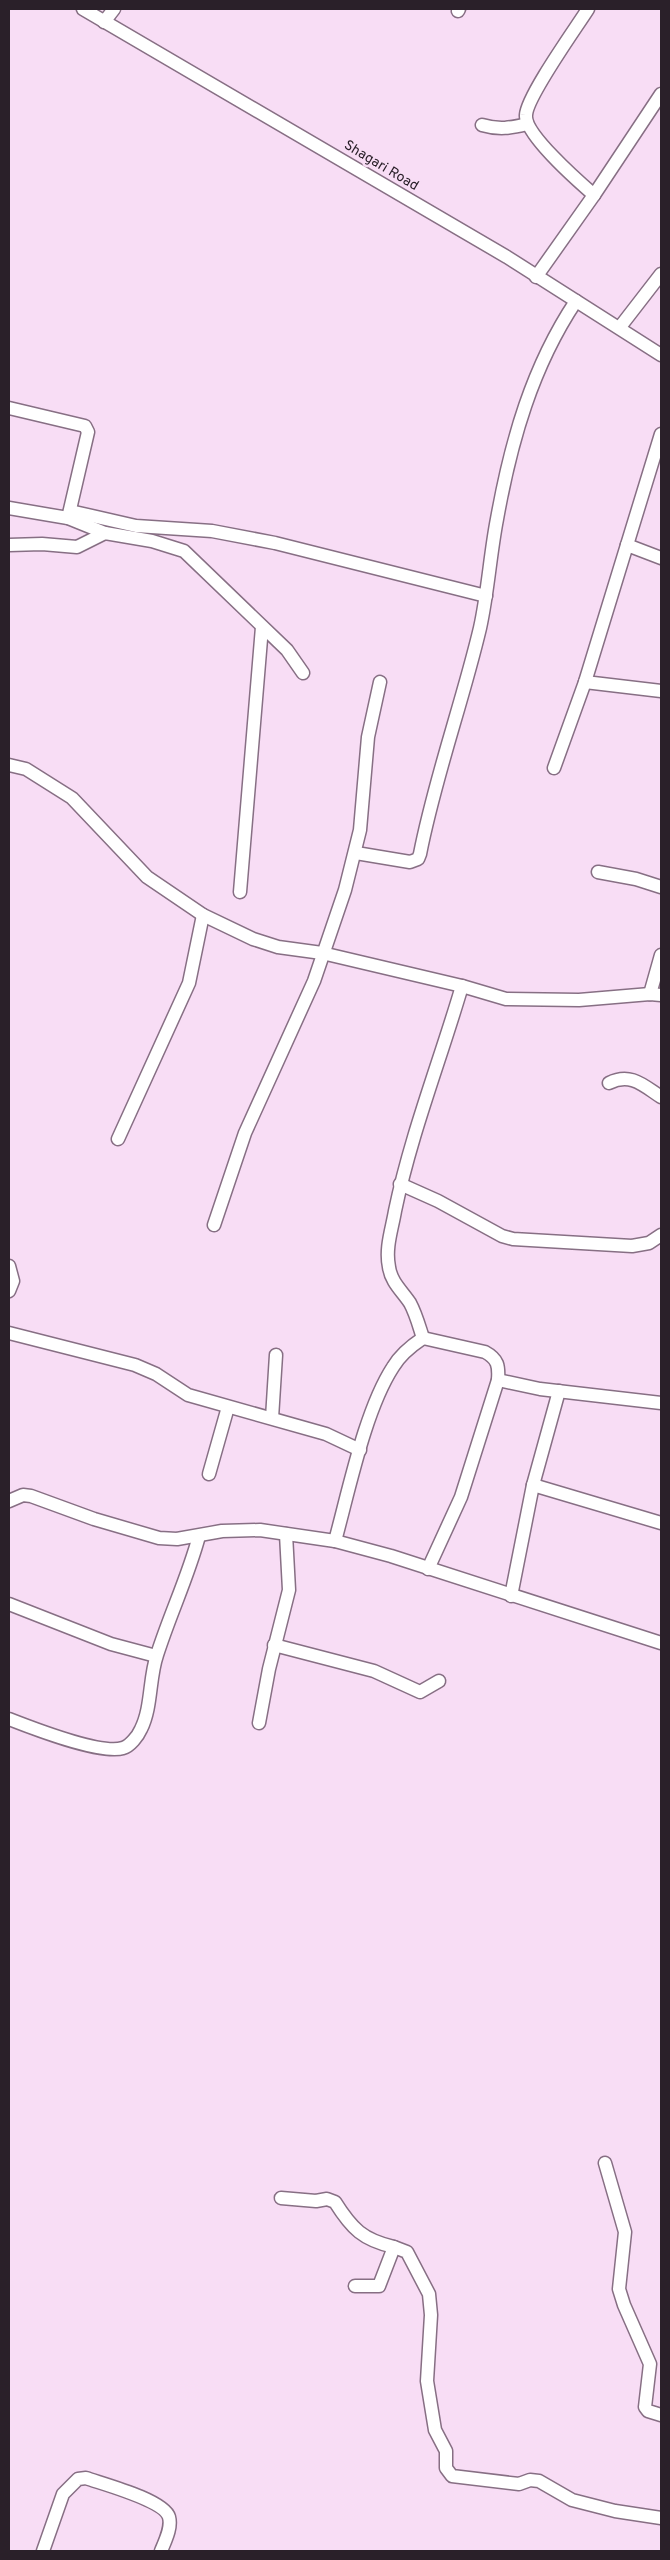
<svg xmlns="http://www.w3.org/2000/svg" width="670" height="2560" font-family="Overpass,sans-serif">
  <style>
    .lines { fill: none; stroke-linecap: round; stroke-linejoin: round }
    .minor-casing { stroke: #876f84; stroke-width: 15 }
    .minor { stroke: #fff; stroke-width: 12 }
    .labels { text-anchor: middle; dominant-baseline: central; stroke-width: 5; stroke-linejoin: round; paint-order: stroke }
    .street-label { font-size: 14px; fill: #2a2029; stroke: #f8ddf5 }
  </style>
  <rect width="100%" height="100%" fill="#f8ddf5"/>
  <g class="lines">
    <defs>
      <g id="minor">
        <path d="M83,9L507,257L661,355"/>
        <path d="M588,9C576,28 527,96 526,115C524,134 579,182 594,195"/>
        <path d="M458,11L459,9"/>
        <path d="M104,22L114,9"/>
        <path d="M482,125C499,130 511,128 527,124"/>
        <path d="M536,277L594,195L661,94"/>
        <path d="M620,327L661,274"/>
        <path d="M9,408L85,426L88,432L68,518"/>
        <path d="M9,508L68,518L105,533"/>
        <path d="M70,511L136,526L212,531L275,543L486,596"/>
        <path d="M9,545L42,544L77,547L105,533L152,541L184,551L287,650L303,673"/>
        <path d="M627,545L661,558"/>
        <path d="M585,682L661,691"/>
        <path d="M9,765L26,769L72,798L147,877L203,915L253,939L278,947L322,953L462,986L506,999L579,1000L650,994L661,995"/>
        <path d="M554,768L585,682L661,434"/>
        <path d="M356,853L410,862L418,859L420,854C435,777 462,704 480,628C488,592 490,555 497,519C511,441 532,367 576,301"/>
        <path d="M598,872L636,879L661,887"/>
        <path d="M240,892L262,627"/>
        <path d="M650,994L661,955"/>
        <path d="M609,1083C631,1072 644,1086 661,1097"/>
        <path d="M118,1139L189,983L203,915"/>
        <path d="M400,1184L438,1201L502,1236L513,1239L632,1246L649,1243L661,1235"/>
        <path d="M214,1225L245,1133L314,981L345,890L360,830L368,737L380,682"/>
        <path d="M9,1266L13,1281L9,1291"/>
        <path d="M9,1333L135,1365L156,1374L188,1395L326,1434L360,1450"/>
        <path d="M423,1338L485,1352C498,1359 499,1366 498,1380L461,1497L428,1569"/>
        <path d="M498,1380L540,1389L661,1403"/>
        <path d="M272,1418L276,1355"/>
        <path d="M209,1474L228,1407"/>
        <path d="M533,1485L661,1523"/>
        <path d="M9,1501L23,1495L31,1496L94,1519L159,1538L177,1539L222,1531L260,1530L335,1541L391,1556L661,1643"/>
        <path d="M335,1541C349,1490 365,1410 393,1367C400,1355 411,1346 423,1338C419,1326 416,1314 410,1303C402,1291 391,1282 389,1267C385,1248 392,1229 395,1211C411,1134 440,1061 462,986"/>
        <path d="M511,1596L533,1485L559,1391"/>
        <path d="M9,1604L111,1644L156,1656"/>
        <path d="M274,1645L374,1671L420,1692L439,1681"/>
        <path d="M9,1719C32,1728 101,1755 123,1748C130,1746 138,1736 141,1729C152,1707 149,1678 157,1655C170,1614 188,1577 199,1536"/>
        <path d="M259,1723L269,1669L289,1590L286,1534"/>
        <path d="M605,2163L625,2232L619,2289L624,2305L650,2364L645,2407L648,2411L661,2415"/>
        <path d="M281,2198L316,2201L327,2199L335,2202C352,2229 363,2240 394,2247"/>
        <path d="M355,2286H379L394,2247L407,2252L429,2294L431,2315L427,2381L435,2430L446,2451V2468L452,2476L519,2484L530,2480L539,2481L572,2500L615,2511L661,2518"/>
        <path d="M43,2551L63,2494L78,2479L86,2478C103,2484 164,2500 169,2517C172,2528 165,2541 161,2551"/>
      </g>
    </defs>
    <use href="#minor" class="minor-casing"/>
    <use href="#minor" class="minor"/>
  </g>
  <g class="labels">
    <g class="street-label">
      <text transform="translate(381 166) rotate(31)">Shagari Road</text>
    </g>
  </g>
  <rect width="670" height="2560" fill="none" stroke="#2a2029" stroke-width="20"/>
</svg>
